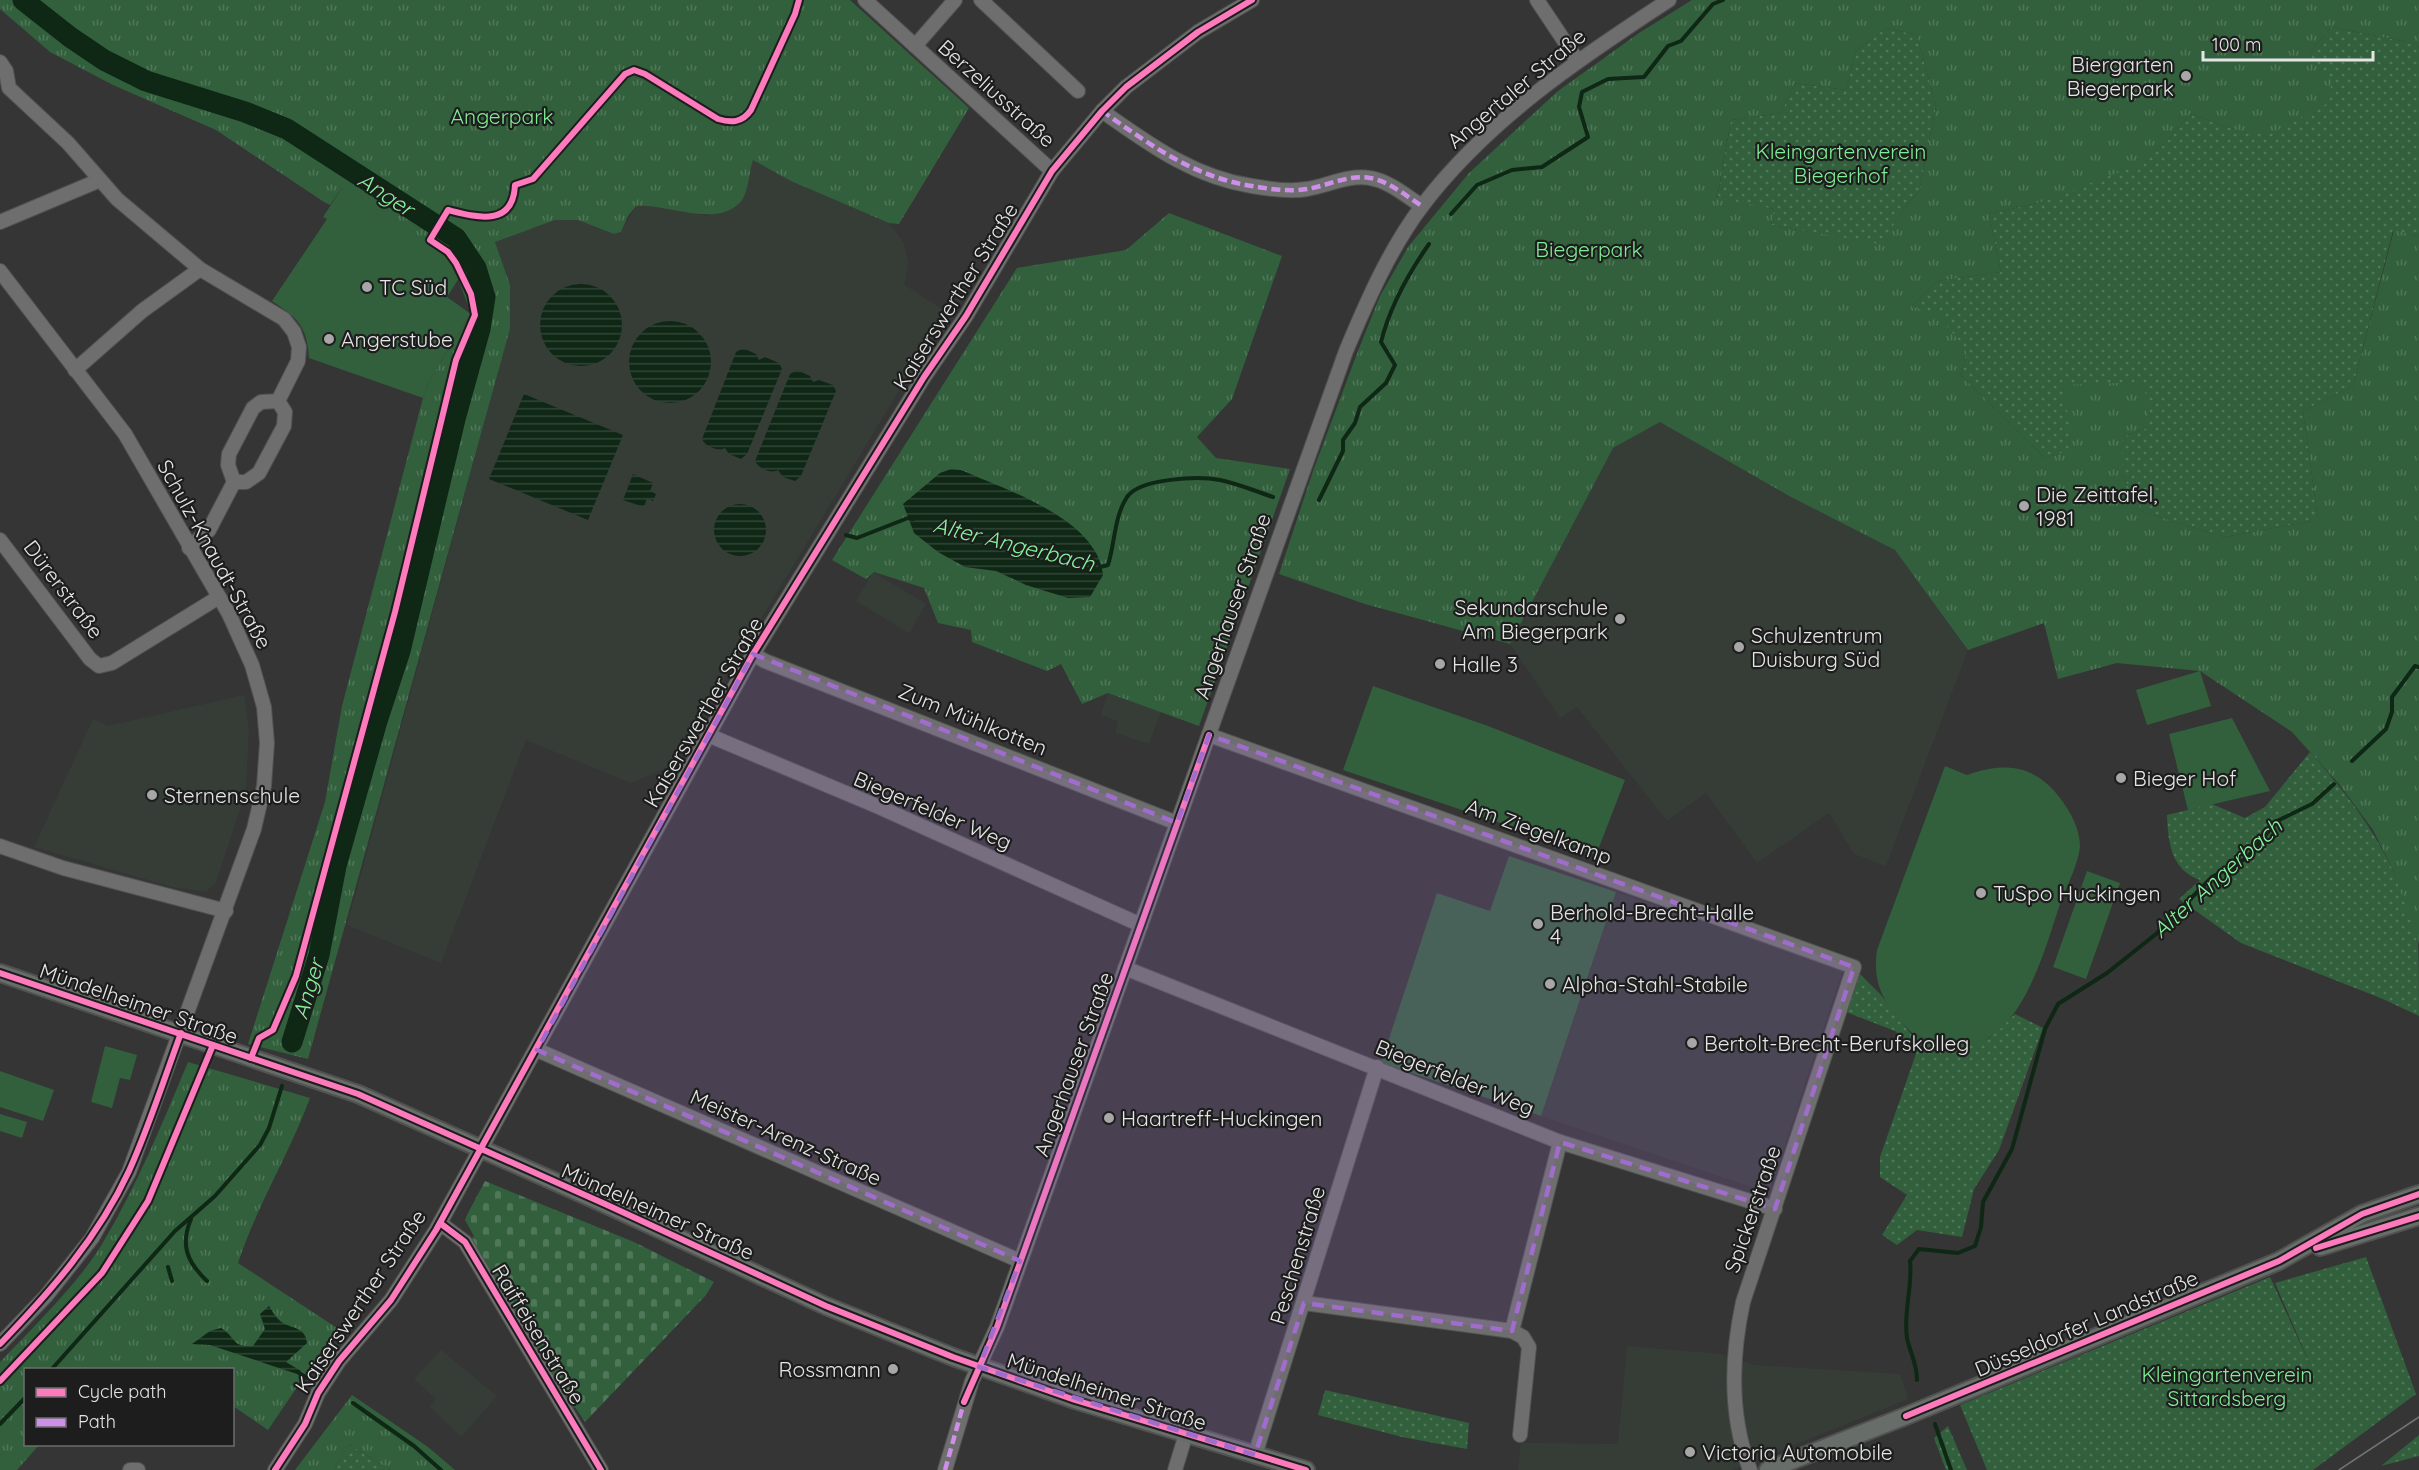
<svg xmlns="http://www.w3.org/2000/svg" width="2419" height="1470" font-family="Quicksand,sans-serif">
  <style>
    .built { fill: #363d37 }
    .grass { fill: url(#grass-dots) }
    .cemetery { fill: url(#cemetery-stones) }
    .park { fill: url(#park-tufts); fill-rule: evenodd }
    .pitch { fill: #32603d }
    .water { fill: url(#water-rules) }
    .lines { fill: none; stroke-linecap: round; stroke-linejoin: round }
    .stream { stroke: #0f2715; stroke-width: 4 }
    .river { stroke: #0f2715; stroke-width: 21 }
    .minor-casing { stroke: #515151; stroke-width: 16 }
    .major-casing { stroke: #515151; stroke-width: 20 }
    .minor { stroke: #6d6e6d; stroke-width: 14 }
    .major { stroke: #676d68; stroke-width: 16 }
    .tram { stroke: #727372; stroke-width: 1.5 }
    .quiet { stroke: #ce8fe9; stroke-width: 4.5; stroke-dasharray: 9 4.5; stroke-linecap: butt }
    .cycleway-casing { stroke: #1c1d1c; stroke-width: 10 }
    .cycleway { stroke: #fd7abc; stroke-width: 6 }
    .marked { fill: #a06dcc; fill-opacity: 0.2; stroke: #a06dcc; stroke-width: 4.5; stroke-dasharray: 12 8; stroke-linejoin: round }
    .poi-dot { fill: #a6a7a6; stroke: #1c1d1c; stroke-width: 2 }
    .labels { text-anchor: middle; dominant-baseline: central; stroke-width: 4.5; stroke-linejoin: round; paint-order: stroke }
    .poi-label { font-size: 21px; fill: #e4e5e4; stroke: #1c1d1c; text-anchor: start }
    .street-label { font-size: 21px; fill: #e4e5e4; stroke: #1c1d1c }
    .park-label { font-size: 21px; fill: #7fed95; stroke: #1c1d1c }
    .water-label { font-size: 22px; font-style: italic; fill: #84f39b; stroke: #1c1d1c }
  </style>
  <defs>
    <pattern id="grass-dots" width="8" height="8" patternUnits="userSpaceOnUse" patternTransform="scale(1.5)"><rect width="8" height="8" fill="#32603d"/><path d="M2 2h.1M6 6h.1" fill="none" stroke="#507759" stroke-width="1.8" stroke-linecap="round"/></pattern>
    <pattern id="cemetery-stones" width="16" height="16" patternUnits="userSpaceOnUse" patternTransform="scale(1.5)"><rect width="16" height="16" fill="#32603d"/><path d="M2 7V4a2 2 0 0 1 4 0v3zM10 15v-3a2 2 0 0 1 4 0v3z" fill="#507759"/></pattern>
    <pattern id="park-tufts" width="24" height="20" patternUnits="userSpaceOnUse" patternTransform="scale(1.5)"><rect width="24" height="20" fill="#32603d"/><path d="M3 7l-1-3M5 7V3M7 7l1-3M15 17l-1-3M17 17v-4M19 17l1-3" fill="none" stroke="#507759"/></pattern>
    <pattern id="water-rules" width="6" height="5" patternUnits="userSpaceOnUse" patternTransform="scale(1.5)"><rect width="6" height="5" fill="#0f2715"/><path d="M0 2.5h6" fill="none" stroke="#324637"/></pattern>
  </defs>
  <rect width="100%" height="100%" fill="#343534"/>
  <g class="built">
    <path d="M753,159L791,181L889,223L904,243L908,263L905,285L945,311L940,323L672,766L631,783L526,740L441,963L347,925L510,329V285L495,242L555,220H578L614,234L621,232L636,206L652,204L707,216L745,193Z"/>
    <path d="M1660,422L1791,497L1895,550L1968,650L1886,866L1854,854L1829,813L1757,863L1706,793L1667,821L1577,707L1560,718L1510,644L1612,449Z"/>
    <path d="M873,572L926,604L909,633L856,601Z"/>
    <path d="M1108,693L1161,712L1149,744L1115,733L1118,721L1101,715Z"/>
    <path d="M244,695L249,729L246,791L216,882L206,892L172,887L34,847L93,719L108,726Z"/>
    <path d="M1616,892L1843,969L1769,1193L1541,1116Z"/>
    <path d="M1627,1346L1721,1354L1754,1365L1900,1374L1908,1399L1732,1470H1518L1521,1443L1618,1444Z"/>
    <path d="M441,1350L497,1396L461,1437L430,1407L436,1399L414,1379Z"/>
  </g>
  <g class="grass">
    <path d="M2331,27L2417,44L2419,48V236L2393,231L2353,386L2303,411L2318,520L2224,537L2141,511L2122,474V437L2150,427L2045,458L1961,375L1967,350L1911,307L1937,281L2001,272L1989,214L2042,202L2159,150L2190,114L2234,129L2308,55Z"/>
    <path d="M1886,28L1917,35L1936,106L1919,192L1911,200L1880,245L1771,225L1774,209L1717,199L1731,120L1781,113L1795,83L1846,90L1856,51Z"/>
    <path d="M2310,752C2362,810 2400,865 2418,942C2419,964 2419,993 2419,1016L2383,999L2241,943L2179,899L2200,880C2171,870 2168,842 2167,815L2212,804L2245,818L2265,807Z"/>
    <path d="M1860,974L1881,995L1911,1034L1945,1045L1968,1046L1989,1038L2015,1014L2043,1028L1999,1150L1974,1189L1962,1237L1917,1230L1897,1245L1882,1235L1907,1195L1880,1177V1157L1917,1051L1895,1031L1846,1012Z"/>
    <path d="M2366,1257L2416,1394L2313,1470H1987L1960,1405L2270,1277L2313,1371L2275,1283Z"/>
    <path d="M1325,1390L1469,1423L1467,1449L1402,1437L1318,1415Z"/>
    <path d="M1948,1426L1967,1470H1946L1934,1438Z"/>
    <path d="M2419,1435V1456L2381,1466Z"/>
    <path d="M349,1444L390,1470H334Z"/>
  </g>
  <path class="cemetery" d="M485,1181L634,1242L714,1282L706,1295L585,1422L575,1407L572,1409L471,1239L474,1236L465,1220L467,1215Z"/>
  <g class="park">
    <path d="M0,0H850L969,108L899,224L889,223L791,181L753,160C749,171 749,189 742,200C719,230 667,203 636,206L628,216L621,232L614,234L578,220H555L495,242L510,285V329L308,1059L248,1044L325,802L342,706L423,398L430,379L471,314L451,259L342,188L330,205L324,202L216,130L113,85L50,52L0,9Z"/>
    <path d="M1692,0H2419V48L2417,44L2331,27L2308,55L2333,80L2325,105L2268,135L2234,129L2190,114L2159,150L2140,164L2042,202L1989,214L2001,272L1937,281L1911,307L1936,313L1967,350L1961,375L2045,458L2073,449L2063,385L2144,382L2150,427L2122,437V474L2141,511L2224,537L2318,520L2303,411L2353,386L2394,230L2419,236V944L2393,870L2373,830L2339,784L2292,732L2200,671L2117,663L2058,679L2044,623L1968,650L1895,550L1791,497L1660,422L1613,448L1510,644L1365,604L1279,574L1313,471L1358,351L1380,296L1408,247L1469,173L1558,91L1639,33ZM1886,28L1917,35L1936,106L1919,192L1911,200L1880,244L1771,225L1774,209L1717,198L1731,120L1781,113L1795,83L1846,90L1856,51Z"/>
    <path d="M1169,213L1282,256L1232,399L1197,437L1216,458L1290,469L1199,726L1108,693L1082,704L1061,664L1047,671L972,642L971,630L938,623L924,588L874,572L866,579L832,560L1017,268L1126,250Z"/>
    <path d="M188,1062L310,1098C289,1155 257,1205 238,1263L337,1328L268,1430L233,1406L232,1370H26V1444L39,1445L17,1470H0V1362C32,1328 78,1284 102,1244C137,1186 162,1124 188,1062Z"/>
    <path d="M352,1395L428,1447L455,1470H390L349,1444L334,1470H295Z"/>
  </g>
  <g class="pitch">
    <path d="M342,188L374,204L451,259L459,278L447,297L471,314L430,379L423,398L309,358C307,325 297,318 272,301L327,219L323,217Z"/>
    <path d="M2200,671L2211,706L2147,725L2136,690Z"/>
    <path d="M1373,686L1488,726L1625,780L1596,855L1343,770Z"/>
    <path d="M2232,718L2270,791L2188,810L2169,734Z"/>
    <path d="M1945,766L1967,775C2011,759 2042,768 2067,808C2074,819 2080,833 2080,846C2079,863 2065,890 2059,907C2042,958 2014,1068 1938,1042C1929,1039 1915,1037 1909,1030C1885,1005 1872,986 1877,950Z"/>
    <path d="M1509,856L1616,892L1541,1116L1381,1063L1437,893L1490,911Z"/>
    <path d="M2087,871L2120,883L2086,979L2053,967Z"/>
    <path d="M105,1046L137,1055L130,1080L120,1078L112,1108L91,1102Z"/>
    <path d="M0,1071L54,1090L43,1121L0,1107Z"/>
    <path d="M0,1114L27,1122L22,1138L0,1131Z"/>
  </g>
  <g class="water">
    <circle cx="581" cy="325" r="41"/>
    <circle cx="670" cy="362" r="41"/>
    <path d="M743,348L756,354L759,360L765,357L779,363L782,369L747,454L741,459L729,454L725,448C718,452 705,446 702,439L736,352Z"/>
    <path d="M797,370L810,376L813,382L819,380L833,385L836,391L801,476L795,481L783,477L778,470C771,474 759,469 755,461L790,374Z"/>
    <path d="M524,394L623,435L588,520L489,479Z"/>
    <path d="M951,469L961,470C1006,490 1098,519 1103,575L1090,597L1068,598L1026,585L996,571L965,567L938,552L914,533L903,504L940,473Z"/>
    <path d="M633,474L653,483L650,491L656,494L653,501L647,498L644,507L623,500Z"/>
    <circle cx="740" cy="530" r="26"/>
    <path d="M269,1306C272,1310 274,1315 278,1319C288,1330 305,1324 307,1343L286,1362L301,1371L297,1374L210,1345L192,1344L210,1331L221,1328C236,1337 232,1348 253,1346L265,1329L260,1314Z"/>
  </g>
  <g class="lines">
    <g class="stream">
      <path d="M1451,214L1477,185L1512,170L1542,167L1588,137L1579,107L1582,92L1608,79L1644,77L1668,46L1681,41L1713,4L1723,0"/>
      <path d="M1319,500L1343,451V440L1355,423L1360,407L1386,383L1395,365L1381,342C1390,306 1408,274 1429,244"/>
      <path d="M846,535L857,538L908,518L913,519"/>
      <path d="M1100,567L1108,565C1115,543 1114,517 1127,497C1140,478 1199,476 1220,480C1239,484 1255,491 1273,497"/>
      <path d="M2352,761L2386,729L2392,712V697L2415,666L2419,667"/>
      <path d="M191,1219C180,1245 187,1262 207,1281"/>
      <path d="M168,1267L172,1281"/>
      <path d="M51,1370L175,1231L215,1196L260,1145L269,1128L282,1086"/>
      <path d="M299,1373L307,1378"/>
      <path d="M1917,1380C1917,1363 1910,1353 1907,1338C1903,1312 1913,1286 1910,1261L1919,1249L1958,1253L1975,1246L1981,1227L1983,1202L2012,1149L2045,1029L2058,1004L2107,973L2156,934L2212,877L2247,858L2277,821L2312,804L2334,784"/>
      <path d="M353,1403L414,1446L441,1470"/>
      <path d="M0,1424L26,1397"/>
      <path d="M1935,1424L1951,1470"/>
    </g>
    <path class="river" d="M23,0L70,37L104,60L146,81L245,112L287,129L456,238L476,268L485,297L480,329L455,419L400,651L377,721L336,866L319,955L292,1042"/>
    <defs>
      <g id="minor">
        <path d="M865,0L1052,171"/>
        <path d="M981,0L1078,91"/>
        <path d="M1537,0L1577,60"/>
        <path d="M915,46L955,0"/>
        <path d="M0,62L6,71L9,88L68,143L117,199L200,269L284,319L294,332L299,347L298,361L278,401L261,402L253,408L229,454L228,465L234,482L209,530L189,548"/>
        <path d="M1102,111C1149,144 1193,177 1252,186C1269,189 1290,192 1307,189C1327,186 1349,174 1370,178C1389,181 1406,196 1422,206"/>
        <path d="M0,222L100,180"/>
        <path d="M0,271L125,434L229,614L252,665L264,707L267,743L264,786L254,829L129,1172L92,1238L46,1296L0,1344"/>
        <path d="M75,370L142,311L200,269"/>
        <path d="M234,482H246L259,473L284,426L285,412L278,401"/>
        <path d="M0,540L90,659L99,666L112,663L219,597"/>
        <path d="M753,654L765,661L1177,823"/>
        <path d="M708,735L879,807L1141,925"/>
        <path d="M1209,735L1854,967L1743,1302C1731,1358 1729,1415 1750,1470"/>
        <path d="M0,846L63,868L226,911"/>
        <path d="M1125,968L1560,1142L1775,1209"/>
        <path d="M537,1050L1020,1261"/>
        <path d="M440,1223L465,1242L601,1470"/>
        <path d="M1304,1303L1512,1331L1560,1142"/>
        <path d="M1512,1331L1523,1337L1529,1347L1520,1435"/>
        <path d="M1255,1455L1377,1067"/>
        <path d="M130,1470H138"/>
        <path d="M275,1470L305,1424L318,1393L339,1361L391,1300L436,1230L753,654L924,377L966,316L1052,171L1102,111L1126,87L1198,32L1252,0"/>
        <path d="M945,1470L972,1381L997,1327L1346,351C1367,301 1389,250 1422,206C1487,120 1580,58 1669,0"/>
        <path d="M1175,1470L1186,1434"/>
      </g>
      <g id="major">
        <path d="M0,973L358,1094L605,1204L826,1306L953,1357L1075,1400L1306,1470"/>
        <path d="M2320,1247L2419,1216"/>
        <path d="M1768,1470L1906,1416L2279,1261L2362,1214L2419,1194"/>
      </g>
    </defs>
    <use href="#minor" class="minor-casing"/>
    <use href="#major" class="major-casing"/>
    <use href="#minor" class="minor"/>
    <use href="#major" class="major"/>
    <path class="tram" d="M2339,1470L2419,1417"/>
    <g class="quiet">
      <path d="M1102,111C1149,144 1193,177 1252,186C1269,189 1290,192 1307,189C1327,186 1349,174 1370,178C1389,181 1406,196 1422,206"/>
      <path d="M945,1470L964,1402"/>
    </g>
    <defs>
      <g id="cycleway">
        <path d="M0,973L358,1094L605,1204L826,1306L953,1357L1075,1400L1306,1470"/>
        <path d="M251,1058L259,1038L273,1030L296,976L395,612L456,360L475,315L471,294L456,263L448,252L430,240L448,210C476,217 513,228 515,185L533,179L625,74L634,70L645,74L718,119C731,123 742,123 751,110L795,14L799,0"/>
        <path d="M440,1223L465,1242L601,1470"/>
        <path d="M2316,1248L2419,1216"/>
        <path d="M0,1344C50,1292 98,1238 129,1171C149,1127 164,1079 181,1033"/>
        <path d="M0,1381L102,1273L148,1201L213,1045"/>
        <path d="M964,1402L997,1327L1209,735"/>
        <path d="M1906,1416L2279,1261L2362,1214L2419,1194"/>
        <path d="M275,1470L305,1424L318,1393L339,1361L391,1300L436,1230L753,654L924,377L966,316L1052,171L1102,111L1126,87L1198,32L1252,0"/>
      </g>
    </defs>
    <use href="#cycleway" class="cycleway-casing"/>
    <use href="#cycleway" class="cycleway"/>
  </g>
  <path class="marked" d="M753,654L1177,823L1209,735L1854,967L1775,1209L1560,1142L1512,1331L1304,1303L1255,1455L979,1367L1020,1261L537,1050Z"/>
  <g class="poi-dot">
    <circle cx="2186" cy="76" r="6"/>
    <circle cx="367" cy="287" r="6"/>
    <circle cx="329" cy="339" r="6"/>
    <circle cx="2024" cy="506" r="6"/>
    <circle cx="1620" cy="619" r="6"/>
    <circle cx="1739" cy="647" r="6"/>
    <circle cx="1440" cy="664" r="6"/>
    <circle cx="2121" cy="778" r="6"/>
    <circle cx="152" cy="795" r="6"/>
    <circle cx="1981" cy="893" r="6"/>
    <circle cx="1538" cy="924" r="6"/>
    <circle cx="1550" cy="984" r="6"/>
    <circle cx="1692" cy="1043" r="6"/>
    <circle cx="1109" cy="1118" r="6"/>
    <circle cx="893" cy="1369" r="6"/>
    <circle cx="1690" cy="1452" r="6"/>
  </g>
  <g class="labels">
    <g class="poi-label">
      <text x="2174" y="64" text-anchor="end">Biergarten<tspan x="2174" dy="24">Biegerpark</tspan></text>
      <text x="379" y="287">TC Süd</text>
      <text x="341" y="339">Angerstube</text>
      <text x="2036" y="494">Die Zeittafel,<tspan x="2036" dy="24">1981</tspan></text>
      <text x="1608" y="607" text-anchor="end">Sekundarschule<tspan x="1608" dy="24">Am Biegerpark</tspan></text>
      <text x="1751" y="635">Schulzentrum<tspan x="1751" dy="24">Duisburg Süd</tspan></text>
      <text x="1452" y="664">Halle 3</text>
      <text x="2133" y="778">Bieger Hof</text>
      <text x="164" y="795">Sternenschule</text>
      <text x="1993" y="893">TuSpo Huckingen</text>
      <text x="1550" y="912">Berhold-Brecht-Halle<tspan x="1550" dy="24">4</tspan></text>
      <text x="1562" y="984">Alpha-Stahl-Stabile</text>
      <text x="1704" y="1043">Bertolt-Brecht-Berufskolleg</text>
      <text x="1121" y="1118">Haartreff-Huckingen</text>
      <text x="881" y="1369" text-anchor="end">Rossmann</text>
      <text x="1702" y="1452">Victoria Automobile</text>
    </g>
    <g class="street-label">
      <text transform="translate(1516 88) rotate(-40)">Angertaler Straße</text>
      <text transform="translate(997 93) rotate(42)">Berzeliusstraße</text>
      <text transform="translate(955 296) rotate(-58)">Kaiserswerther Straße</text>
      <text transform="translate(215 554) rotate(61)">Schulz-Knaudt-Straße</text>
      <text transform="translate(64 589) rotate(53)">Dürerstraße</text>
      <text transform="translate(1232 606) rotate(-71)">Angerhauser Straße</text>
      <text transform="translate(703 712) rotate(-60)">Kaiserswerther Straße</text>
      <text transform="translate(973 719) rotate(22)">Zum Mühlkotten</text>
      <text transform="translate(933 810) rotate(23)">Biegerfelder Weg</text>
      <text transform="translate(1539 831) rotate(20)">Am Ziegelkamp</text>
      <text transform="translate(139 1003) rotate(19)">Mündelheimer Straße</text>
      <text transform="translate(1073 1064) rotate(-70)">Angerhauser Straße</text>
      <text transform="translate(1455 1077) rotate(22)">Biegerfelder Weg</text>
      <text transform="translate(786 1137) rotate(24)">Meister-Arenz-Straße</text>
      <text transform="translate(1752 1209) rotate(-71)">Spickerstraße</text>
      <text transform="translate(658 1211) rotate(24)">Mündelheimer Straße</text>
      <text transform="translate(1297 1255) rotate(-73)">Peschenstraße</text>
      <text transform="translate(360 1301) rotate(-56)">Kaiserswerther Straße</text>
      <text transform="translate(2086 1323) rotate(-23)">Düsseldorfer Landstraße</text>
      <text transform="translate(539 1334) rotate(59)">Raiffeisenstraße</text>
      <text transform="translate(1107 1391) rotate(18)">Mündelheimer Straße</text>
    </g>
    <g class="park-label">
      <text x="502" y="116">Angerpark</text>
      <text x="1841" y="151">Kleingartenverein<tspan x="1841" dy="24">Biegerhof</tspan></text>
      <text x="1589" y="249">Biegerpark</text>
      <text x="2227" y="1374">Kleingartenverein<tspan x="2227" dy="24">Sittardsberg</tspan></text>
    </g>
    <g class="water-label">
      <text transform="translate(386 194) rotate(33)">Anger</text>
      <text transform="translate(1014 544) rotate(14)">Alter Angerbach</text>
      <text transform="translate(2217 878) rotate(-42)">Alter Angerbach</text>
      <text transform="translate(308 989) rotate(-73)">Anger</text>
    </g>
  </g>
  <rect x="24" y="1368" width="210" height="78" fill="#1c1d1c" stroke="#6c6d6c" stroke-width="1.5"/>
  <rect x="36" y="1388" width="30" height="9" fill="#fd7abc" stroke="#6c6d6c" stroke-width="1.5"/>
  <text x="78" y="1398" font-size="18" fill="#e4e5e4">Cycle path</text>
  <rect x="36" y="1418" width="30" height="9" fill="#ce8fe9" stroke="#6c6d6c" stroke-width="1.5"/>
  <text x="78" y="1428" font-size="18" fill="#e4e5e4">Path</text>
  <path d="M2203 51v9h170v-9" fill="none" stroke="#e4e5e4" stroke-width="3"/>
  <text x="2212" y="51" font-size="18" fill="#e4e5e4" stroke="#1c1d1c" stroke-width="4.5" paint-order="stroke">100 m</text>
</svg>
